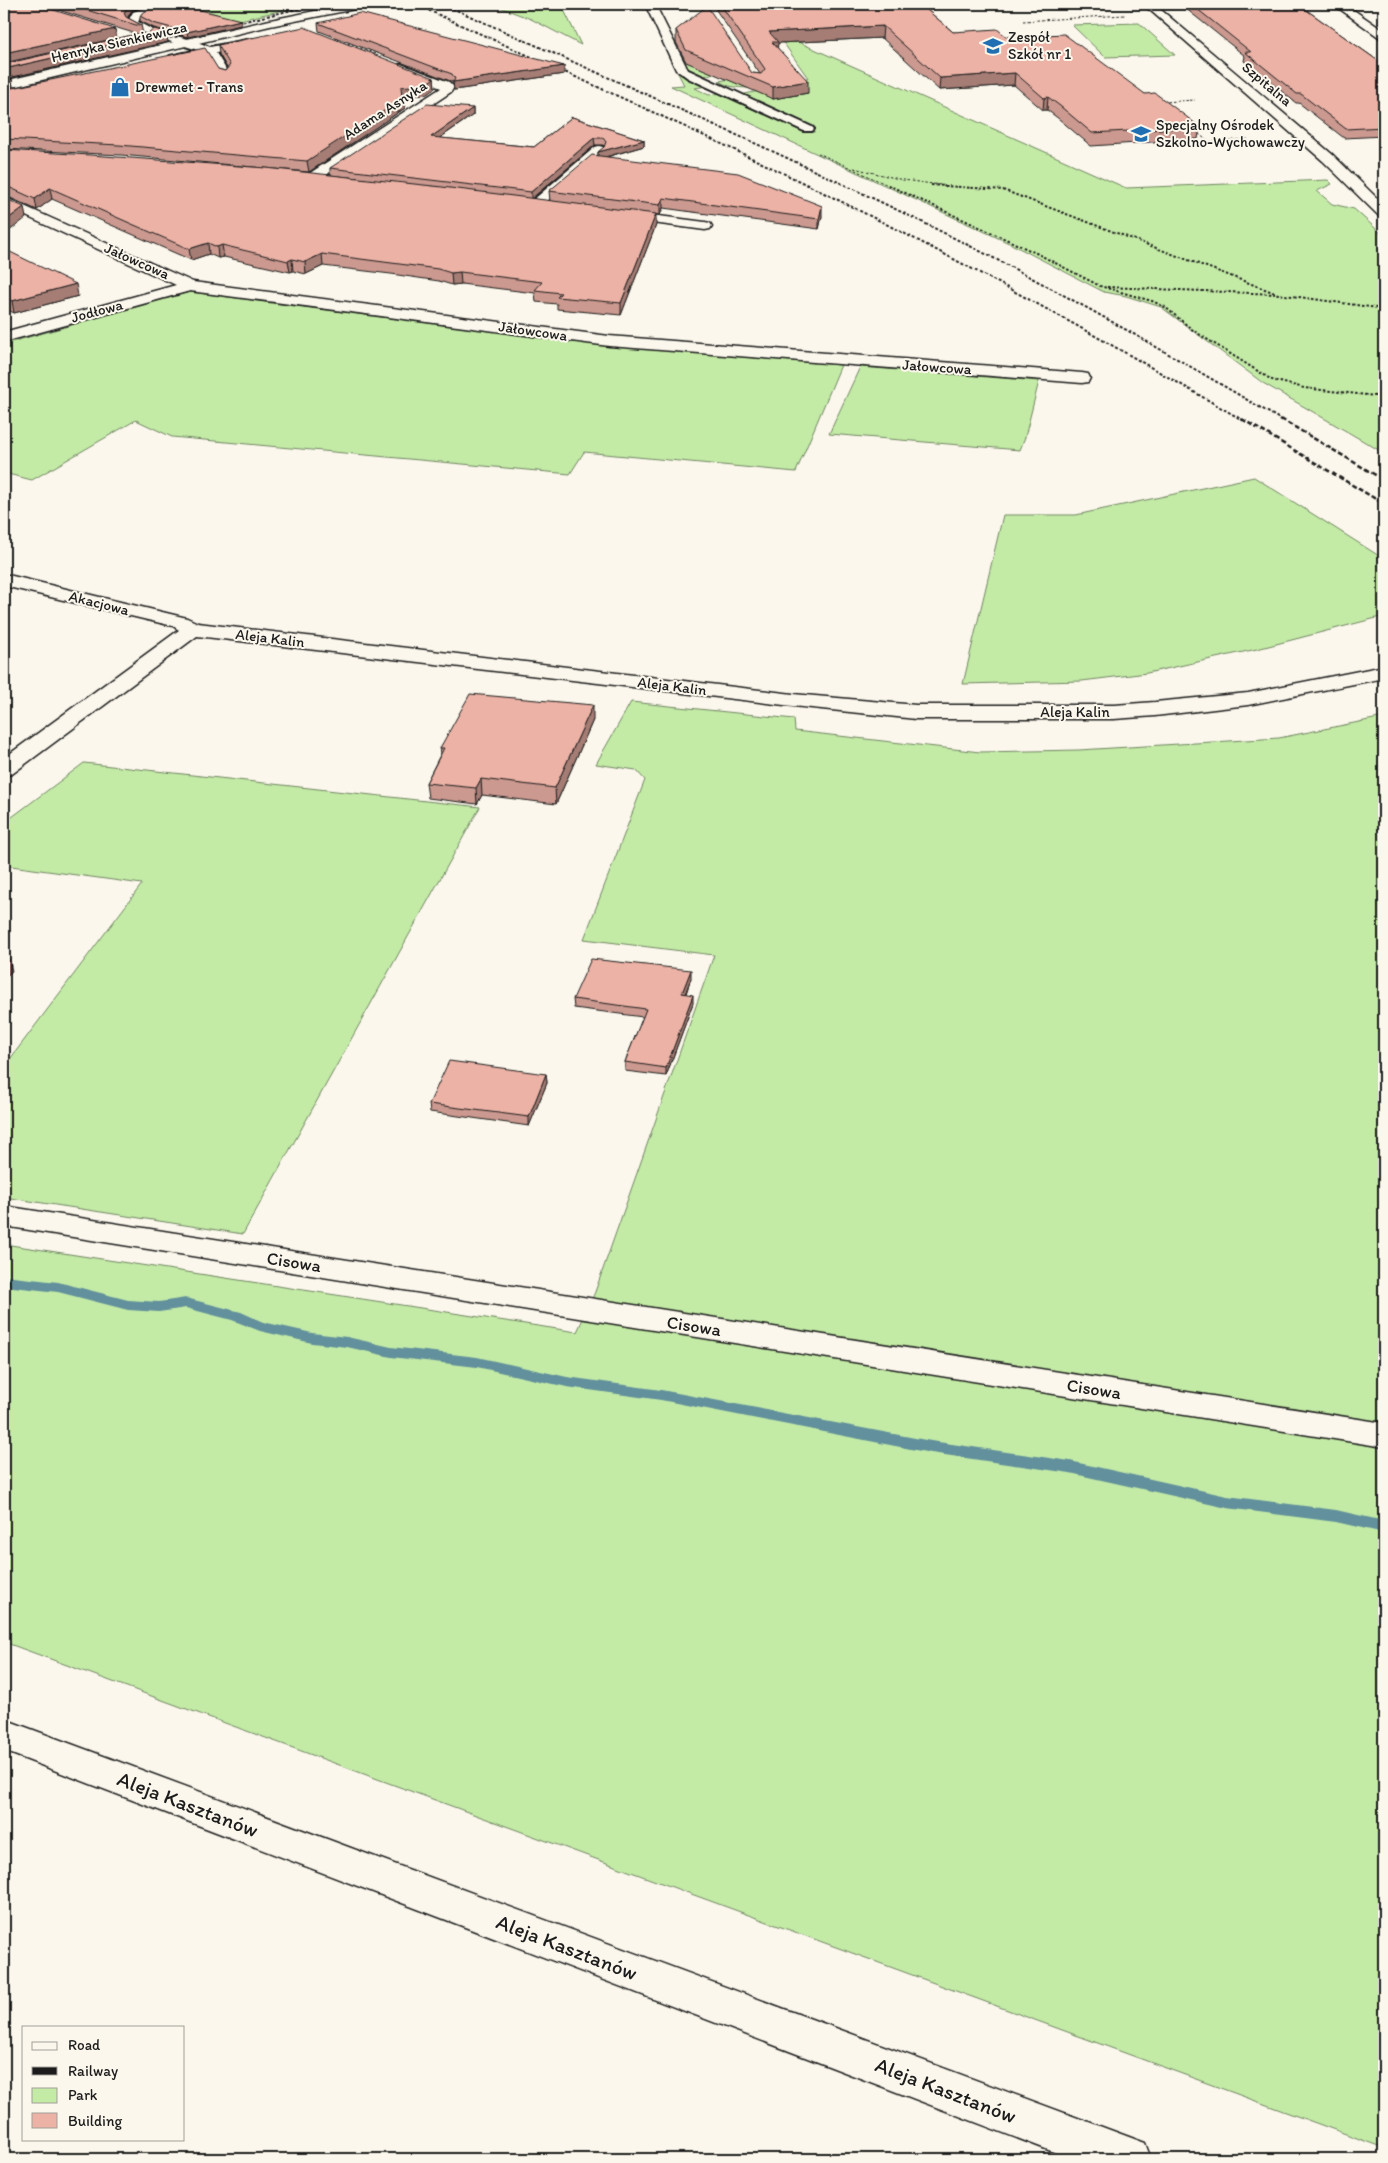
<svg xmlns="http://www.w3.org/2000/svg" width="1388" height="2163" font-family="Itim,sans-serif">
  <style>
    .green { fill: #c3eba6; stroke: #708461 }
    .lines { fill: none; stroke-linecap: round; stroke-linejoin: round }
    .stream { fill: #62909c; fill-rule: evenodd }
    .lane-casing { stroke: #1c1c1c; stroke-width: 4 }
    .street-casing { stroke: #1c1c1c; stroke-width: 3 }
    .secondary-casing { stroke: #1c1c1c; stroke-width: 3 }
    .path-far1 { stroke: #1c1c1c; stroke-width: 1; stroke-dasharray: 2.5 2; stroke-linecap: butt }
    .path { stroke: #1c1c1c; stroke-width: 2; stroke-dasharray: 2.5 2; stroke-linecap: butt }
    .lane { fill: #fbf7ec; fill-rule: evenodd }
    .street { fill: #fbf7ec; fill-rule: evenodd }
    .secondary { fill: #fbf7ec; fill-rule: evenodd }
    .rail-far1 { stroke: #1c1c1c; stroke-width: 2; stroke-dasharray: 3 2; stroke-linecap: butt }
    .rail { stroke: #1c1c1c; stroke-width: 2.5; stroke-dasharray: 5 2.5; stroke-linecap: butt }
    .wall { fill: #cb998f; stroke: #1c1c1c; fill-rule: evenodd }
    .shaded-wall { fill: #a57d74; stroke: #1c1c1c }
    .building { fill: #ecb2a6; stroke: #1c1c1c }
    .labels { text-anchor: middle; dominant-baseline: central; stroke-width: 4; stroke-linejoin: round; paint-order: stroke }
    .far-poi-label { font-size: 15px; fill: #1c1c1c; stroke: #fbf7ec; text-anchor: start }
    .far-street-label { font-size: 15px; fill: #1c1c1c; stroke: #fbf7ec }
    .street-label { font-size: 18px; fill: #1c1c1c; stroke: #fbf7ec }
    .near-street-label { font-size: 21px; fill: #1c1c1c; stroke: #fbf7ec }
  </style>
  <rect width="100%" height="100%" fill="#fbf7ec"/>
  <filter id="ink" filterUnits="userSpaceOnUse"><feTurbulence type="fractalNoise" baseFrequency=".02" numOctaves="2"/><feDisplacementMap in="SourceGraphic" scale="10" xChannelSelector="R" yChannelSelector="G"/><feConvolveMatrix kernelMatrix="1 2 1 2 8 2 1 2 1" color-interpolation-filters="sRGB"/></filter>
  <g filter="url(#ink)">
    <g class="green">
      <path d="M172,4H310L174,35L172,31L217,14L209,12L153,23L152,29L137,23C142,11 161,8 172,4Z"/>
      <path d="M491,4H561L581,45L531,19Z"/>
      <path d="M1139,23L1175,55L1105,57L1072,25Z"/>
      <path d="M776,32L1126,188L1328,180L1332,184L1317,191L1332,204L1354,209L1384,236V453L1263,383L1161,307L1126,296L1104,292L1011,244L671,86L684,85L677,71L679,70L707,86L695,88L709,95L722,93L746,97L745,94L759,91C746,85 733,91 719,81L730,79L716,73L704,76L695,74L688,70L680,56L728,54L745,82L808,78Z"/>
      <path d="M190,292L599,345L841,365L796,472L584,452L570,474L172,437L136,420L32,480L4,473V344Z"/>
      <path d="M860,367L1039,381L1025,437L1020,450L829,434Z"/>
      <path d="M1254,477L1384,559V616L1257,649L1147,673L1082,681L963,684L1003,515H1076Z"/>
      <path d="M631,702L794,719L795,731L980,752L1079,750L1279,738L1384,717V2148L4,1642V1244L577,1332L595,1292L714,955L584,939L645,780L636,770L596,764Z"/>
      <path d="M84,763L480,807L243,1234L4,1197V1067L142,884L4,865V823Z"/>
    </g>
    <g class="lines">
      <path class="stream" d="M4,1276L58,1282L128,1300L159,1302L186,1298L241,1312L263,1322L312,1333L347,1337L391,1347L477,1357L567,1377L661,1390L931,1441L1070,1461L1227,1496L1336,1510L1384,1521V1533L1336,1522L1227,1508L1070,1473L931,1453L661,1400L567,1387L477,1367L391,1357L347,1347L312,1343L260,1331L232,1320L186,1308L159,1312L128,1310L58,1292L4,1286Z"/>
      <defs>
        <g id="lane">
          <path d="M154,4H167L141,16L138,22L153,30L192,40L210,47L252,39L257,42L256,44L216,53L230,76L225,79L221,78L206,55L170,60L169,58L170,56L198,50L146,34L127,23L133,12Z"/>
          <path d="M682,67L812,127L814,129L812,131H804L688,78L677,70Z"/>
          <path d="M599,146L603,147L605,150L603,153L540,207H532L530,204L532,201L595,147Z"/>
        </g>
        <g id="street">
          <path d="M645,4H655L688,70L686,73L682,74L676,70Z"/>
          <path d="M1143,4H1154L1333,155L1384,205V217L1379,216L1323,161Z"/>
          <path d="M1333,4H1345L1384,31V39L1380,38Z"/>
          <path d="M401,64L449,82L454,87L451,92L317,181H307L305,178L307,175L441,88L397,71L395,68L397,65Z"/>
          <path d="M4,197L193,282L609,336L1082,373L1088,374L1090,378L1088,382L1082,383L609,346L190,291L4,342V332L176,285L4,206Z"/>
          <path d="M620,211L705,222L710,223L712,226L710,229L705,230L615,218L613,215L615,212Z"/>
          <path d="M4,574L187,618L198,623L793,694L916,705H1114L1155,702L1248,693L1384,666V678L1248,705L1155,716L1114,719H916L793,706L197,636L12,774L4,776V758L179,630L173,626L4,586Z"/>
          <path d="M4,1206L1384,1423V1447L4,1226Z"/>
          <path d="M4,1719L1129,2137L1145,2143L1151,2159H1072L4,1751Z"/>
        </g>
        <path id="secondary" d="M350,4H370L365,7L270,26L4,89V81L270,20Z"/>
      </defs>
      <use href="#lane" class="lane-casing"/>
      <use href="#street" class="street-casing"/>
      <use href="#secondary" class="secondary-casing"/>
      <g class="path-far1">
        <path d="M1023,21L1125,15"/>
        <path d="M335,38L376,54"/>
        <path d="M1163,102L1195,100"/>
        <path d="M1195,131L1209,142L1249,139"/>
        <path d="M1153,143L1209,142"/>
        <path d="M818,153L890,186"/>
        <path d="M854,168L903,180L948,186"/>
      </g>
      <g class="path">
        <path d="M888,185L1036,253L1100,286L1152,301L1165,307L1194,331L1272,380L1304,388L1384,397"/>
        <path d="M931,185L1003,190L1278,294L1384,309"/>
        <path d="M1107,287L1275,294"/>
      </g>
      <use href="#lane" class="lane"/>
      <use href="#street" class="street"/>
      <use href="#secondary" class="secondary"/>
      <g class="rail-far1">
        <path d="M415,4C552,67 690,127 826,194C968,264 1107,341 1244,421"/>
        <path d="M443,4C619,83 798,159 970,246C1077,300 1180,360 1283,421"/>
        <path d="M228,25L318,4"/>
        <path d="M155,41L194,33"/>
      </g>
      <g class="rail">
        <path d="M1242,419L1384,504"/>
        <path d="M1281,419L1384,480"/>
      </g>
    </g>
    <g class="wall">
      <path d="M41,4H149L132,10L128,18L141,25L143,34H148L166,32L168,42L4,79V64L137,34L42,5Z"/>
      <path d="M716,4H920L953,32L1007,37L1145,94L1200,127L1198,139L1091,146L1059,119L1047,110H1043L1014,85L939,90L882,38L778,43L777,47L808,93L773,99L686,62L676,42V30L752,73L760,74L716,10Z"/>
      <path d="M1180,4H1298L1384,65V136L1344,138L1299,103H1296L1244,61L1245,56Z"/>
      <path d="M140,16L241,20V25L188,37L154,28L140,21Z"/>
      <path d="M318,23L564,66V74L454,90L453,82L319,31Z"/>
      <path d="M218,45L434,78L435,88L427,94L402,97V98H404L405,108L309,172L121,155L4,149V80L12,79L13,87L218,69L225,71L227,68L219,54Z"/>
      <path d="M473,108V115L440,138L534,147L572,117L644,140V146L607,157L822,216L819,229L663,208L660,215L652,214L656,225L621,315L557,309V304L536,302L535,293L461,284L452,285L439,281L391,274L323,266L306,274L293,271L290,272L224,257L218,258L209,254L191,260L52,199L37,210L4,195V150L366,179L330,175V168ZM595,145H603L605,147L598,152V156L549,191L550,201L532,199Z"/>
      <path d="M4,249L78,296L14,313L4,308Z"/>
      <path d="M593,720L556,804L482,795L477,804L428,798L426,783L441,753L440,748Z"/>
      <path d="M691,978L686,994L693,1003L666,1076L625,1071V1062L643,1017L574,1008L573,999Z"/>
      <path d="M546,1074L547,1083L529,1126L430,1112L429,1104Z"/>
    </g>
    <g class="shaded-wall">
      <path d="M129,4H149L132,10L125,22L124,13Z"/>
      <path d="M241,20V25L188,37L187,32Z"/>
      <path d="M883,26L882,38L778,43L777,53L769,32Z"/>
      <path d="M115,29L117,38L4,63V53Z"/>
      <path d="M166,32L168,42L4,79V69Z"/>
      <path d="M564,66V74L454,90L453,82Z"/>
      <path d="M1015,73L1014,85L939,90L940,78Z"/>
      <path d="M434,78L435,88L427,94L402,97V99L404,98L405,108L309,172L307,161L401,87Z"/>
      <path d="M12,79L13,89L5,84Z"/>
      <path d="M808,81V93L773,99V87Z"/>
      <path d="M1048,97L1047,110H1043L1044,98Z"/>
      <path d="M473,108V115L432,143L431,137Z"/>
      <path d="M594,138L595,145L531,199V192Z"/>
      <path d="M644,140V146L598,159V152Z"/>
      <path d="M50,188L52,199L37,210L35,199Z"/>
      <path d="M663,198V208L660,215V205Z"/>
      <path d="M822,206V216L819,229V219Z"/>
      <path d="M24,207L26,218L4,235V222Z"/>
      <path d="M656,214V225L621,315V303Z"/>
      <path d="M208,243L209,254L191,260L189,249Z"/>
      <path d="M222,245L224,257L218,258L217,247Z"/>
      <path d="M322,254L323,266L306,274L305,262Z"/>
      <path d="M292,259L293,271L290,272L288,261Z"/>
      <path d="M460,272L461,284L452,285L451,273Z"/>
      <path d="M76,284L78,296L14,313L12,301Z"/>
      <path d="M593,705V720L556,804L555,788Z"/>
      <path d="M481,779L482,795L477,804L476,788Z"/>
      <path d="M8,954L12,971L4,978V958Z"/>
      <path d="M691,970V978L682,1002V993Z"/>
      <path d="M693,995V1003L666,1076V1068Z"/>
      <path d="M546,1074L547,1083L529,1126V1117Z"/>
    </g>
    <g class="building">
      <path d="M10,4H34L115,29L4,53V5Z"/>
      <path d="M67,4H129L124,13L126,17L141,25H136Z"/>
      <path d="M161,4H176L241,20L187,32L153,23L140,16L142,13Z"/>
      <path d="M720,4H920L953,32L997,29L1007,37L1064,34L1145,94L1155,93L1200,127L1092,133L1060,106L1048,97L1044,98L1015,73L940,78L883,26L769,32L778,42H772L808,81L773,87L686,50L676,30L707,6L752,73L761,74L765,69Z"/>
      <path d="M1191,4H1298L1384,65V127L1346,129L1301,94H1297L1245,52H1251Z"/>
      <path d="M360,13L564,66L453,82L455,79L452,74L318,23Z"/>
      <path d="M304,27L434,78L426,84L401,87L402,98H404L307,161L119,145L4,139V80L12,79L5,84L12,88L205,48L218,69L225,71L230,65L218,45Z"/>
      <path d="M154,29L166,32L4,69V64L137,34H148Z"/>
      <path d="M427,104L473,108L431,137L534,147L572,117L644,140L598,152L604,147L606,142L603,138H594L531,192L330,168Z"/>
      <path d="M4,150L90,155L266,168L442,187L656,214L621,303L557,297L561,293L535,290L542,282L460,272L451,273L438,269L322,254L305,262L292,259L288,261L222,245L217,247L208,243L189,249L50,188L35,199L4,185Z"/>
      <path d="M592,155L738,173L822,206L819,219L663,198L660,205L549,191Z"/>
      <path d="M4,198L24,207L4,222Z"/>
      <path d="M4,249L76,284L12,301L4,297Z"/>
      <path d="M470,694L593,705L555,788L481,779L476,788L426,783L444,748H440Z"/>
      <path d="M4,953L8,954L4,958Z"/>
      <path d="M591,959L691,970L682,993L693,995L666,1068L625,1062L646,1009L573,999Z"/>
      <path d="M449,1061L546,1074L529,1117L429,1104Z"/>
    </g>
  </g>
  <defs>
    <symbol id="school-bare" viewBox="-9 -9 18 18"><path d="M0-5L7-2L0 1L-7-2ZM-4 1L0 2.5L4 1V4Q0 6-4 4Z" fill="#1f6fb2" stroke="#fbf7ec" stroke-width="2.5" paint-order="stroke"/></symbol>
    <symbol id="shop-bare" viewBox="-9 -9 18 18"><path d="M-5-2.5h2.3a2.7 3.5 0 0 1 5.4 0H5L5.5 6h-11ZM-1.5-2.5h3a1.5 2.3 0 0 0-3 0Z" fill="#1f6fb2" stroke="#fbf7ec" stroke-width="2.5" paint-order="stroke"/></symbol>
  </defs>
  <g fill-rule="evenodd">
    <use href="#school-bare" x="979" y="32" width="28" height="28"/>
    <use href="#shop-bare" x="106" y="73" width="28" height="28"/>
    <use href="#school-bare" x="1127" y="120" width="28" height="28"/>
  </g>
  <g class="labels">
    <g class="far-poi-label">
      <text x="1008" y="37">Zespół<tspan x="1008" dy="17">Szkół nr 1</tspan></text>
      <text x="135" y="87">Drewmet - Trans</text>
      <text x="1156" y="125">Specjalny Ośrodek<tspan x="1156" dy="17">Szkolno-Wychowawczy</tspan></text>
    </g>
    <g class="far-street-label">
      <text transform="translate(119 42) rotate(-13)">Henryka Sienkiewicza</text>
      <text transform="translate(1267 84) rotate(40)">Szpitalna</text>
      <text transform="translate(385 110) rotate(-33)">Adama Asnyka</text>
      <text transform="translate(137 261) rotate(24)">Jałowcowa</text>
      <text transform="translate(97 311) rotate(-15)">Jodłowa</text>
      <text transform="translate(533 331) rotate(8)">Jałowcowa</text>
      <text transform="translate(937 367) rotate(4)">Jałowcowa</text>
      <text transform="translate(99 603) rotate(14)">Akacjowa</text>
      <text transform="translate(270 638) rotate(7)">Aleja Kalin</text>
      <text transform="translate(672 686) rotate(7)">Aleja Kalin</text>
      <text x="1075" y="712">Aleja Kalin</text>
    </g>
    <g class="street-label">
      <text transform="translate(294 1262) rotate(9)">Cisowa</text>
      <text transform="translate(694 1326) rotate(9)">Cisowa</text>
      <text transform="translate(1094 1389) rotate(9)">Cisowa</text>
    </g>
    <g class="near-street-label">
      <text transform="translate(188 1804) rotate(21)">Aleja Kasztanów</text>
      <text transform="translate(567 1947) rotate(21)">Aleja Kasztanów</text>
      <text transform="translate(946 2090) rotate(21)">Aleja Kasztanów</text>
    </g>
  </g>
  <rect width="1388" height="2163" fill="none" stroke="#fbf7ec" stroke-width="20"/>
  <rect x="10" y="10" width="1368" height="2143" fill="none" stroke="#1c1c1c" stroke-width="2" filter="url(#ink)"/>
  <rect x="22" y="2026" width="162" height="115" fill="#fbf7ec" stroke="#a29f99"/>
  <rect x="32" y="2042" width="25" height="8" fill="#fbf7ec" stroke="#a29f99"/>
  <text x="68" y="2050" font-size="15" fill="#1c1c1c">Road</text>
  <rect x="32" y="2067" width="25" height="8" fill="#1c1c1c" stroke="#a29f99"/>
  <text x="68" y="2076" font-size="15" fill="#1c1c1c">Railway</text>
  <rect x="32" y="2088" width="25" height="15" fill="#c3eba6" stroke="#a29f99"/>
  <text x="68" y="2100" font-size="15" fill="#1c1c1c">Park</text>
  <rect x="32" y="2113" width="25" height="15" fill="#ecb2a6" stroke="#a29f99"/>
  <text x="68" y="2126" font-size="15" fill="#1c1c1c">Building</text>
</svg>
